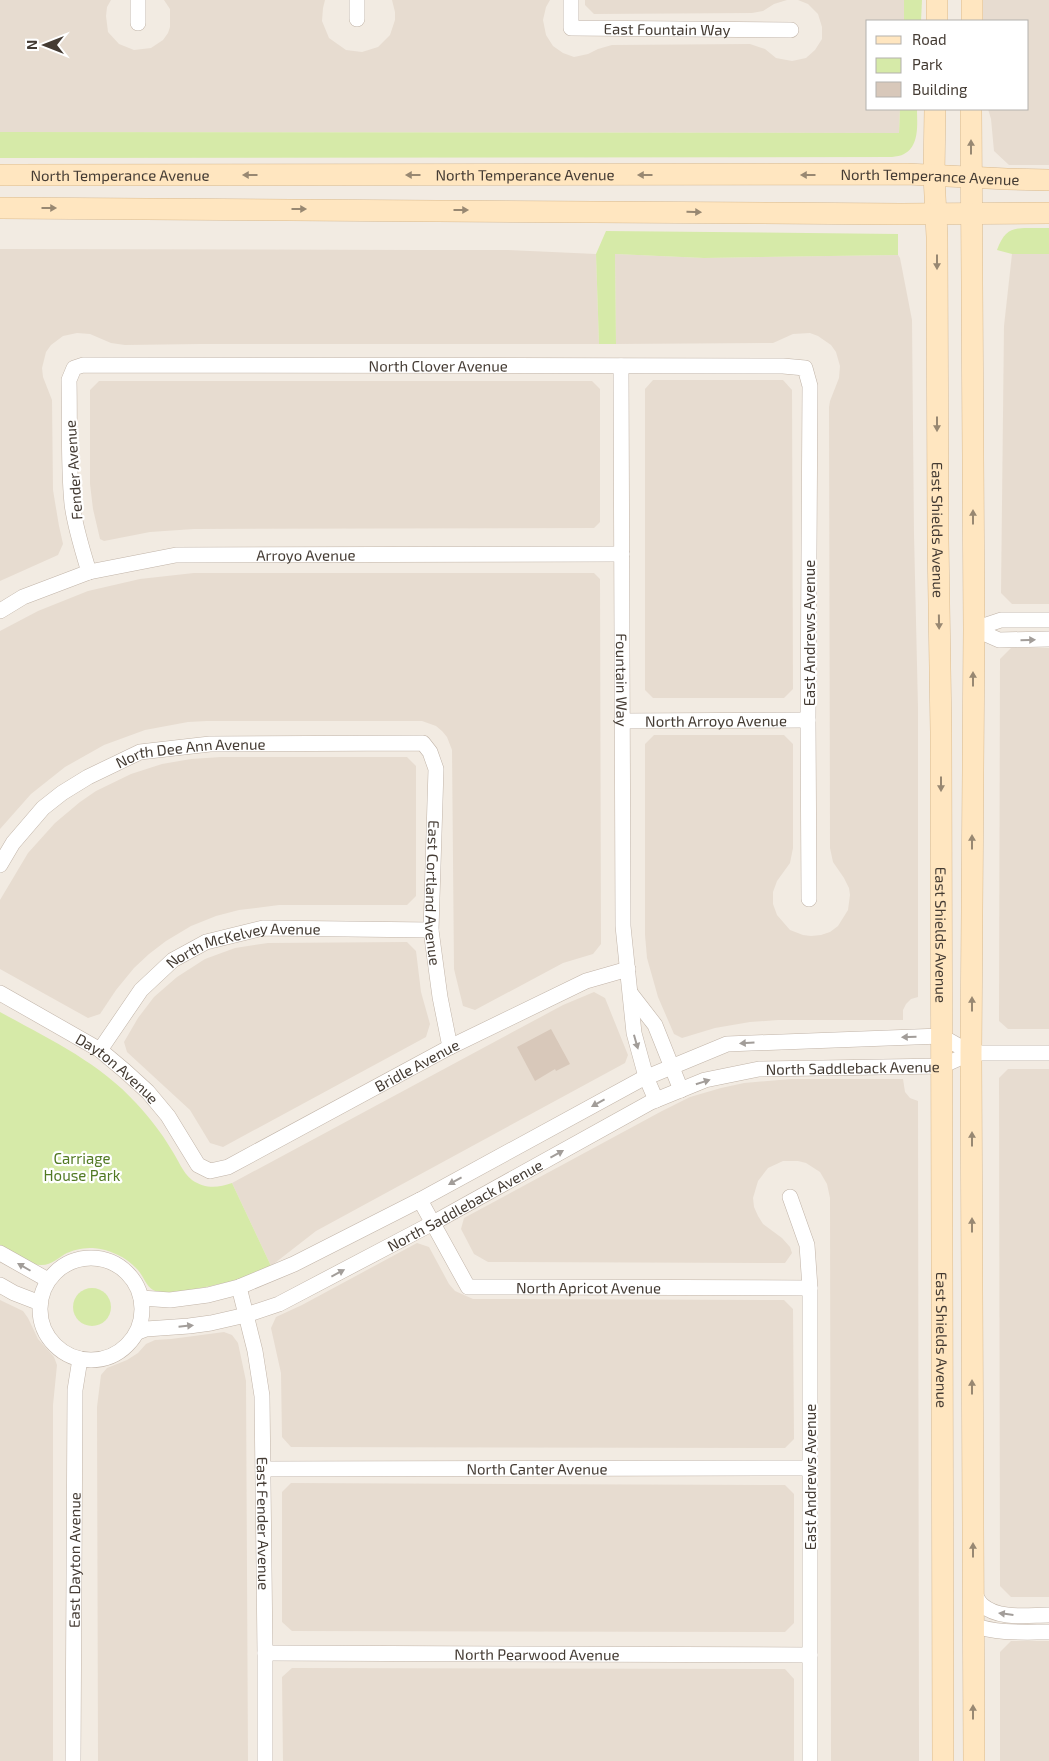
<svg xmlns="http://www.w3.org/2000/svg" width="1049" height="1761" font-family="'Exo 2',sans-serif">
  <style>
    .residential { fill: #e7dcd0 }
    .green { fill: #d6eaa8 }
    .building { fill: #d8c8ba }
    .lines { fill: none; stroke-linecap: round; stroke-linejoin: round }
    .street-casing { stroke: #c1b4a8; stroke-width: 16 }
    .secondary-casing { stroke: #d9bb91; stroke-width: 22 }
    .street { stroke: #fff; stroke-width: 15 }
    .secondary { stroke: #ffe6c0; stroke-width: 21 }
    .oneway { fill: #988872 }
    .oneway2 { fill: #a29d99 }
    .labels { text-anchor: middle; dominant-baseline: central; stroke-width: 4.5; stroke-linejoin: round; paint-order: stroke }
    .street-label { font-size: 15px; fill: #443b33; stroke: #fff }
    .park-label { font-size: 15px; fill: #517923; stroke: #fff }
  </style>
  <rect width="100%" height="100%" fill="#f2ebe2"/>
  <g class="residential">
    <path d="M0,0H111L107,7L106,16L108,32L119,44L134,50L151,48L163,40L168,33L170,27V9L164,0H325L323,8L322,21L329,38L346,50L362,52L378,47L390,35L395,20V12L392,0H550L546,7L543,20L546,35L553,46L563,53L574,57L588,54L598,49L612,45L750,44L765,49L776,58L792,61L806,58L815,50L822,39V27L818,14L808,4L798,0H904V21H868V109H900L899,133L0,132Z"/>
    <path d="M585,0H787L774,4L763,11L752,13L594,14L585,5Z"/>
    <path d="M980,0H1049V165H1009L994,151L991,119L988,109H1028V21H980Z"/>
    <path d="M0,249L419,250H508L596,254L599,344H200L125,345L111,343L90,334L77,333L63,336L51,345L46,352L42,368L43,377L52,400L53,490L59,526L63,544L58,555L0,581Z"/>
    <path d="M615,254L704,258L898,255L900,258L912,320L914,534L918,708V997L911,999L906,1004L903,1010V1020H778L750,1022L715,1028L682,1038L674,1034L658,997L647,958L645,935V744L654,735H784L793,744V848L790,863L777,881L773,892V904L777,915L790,930L803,935L811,936L821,935L830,932L838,926L848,910L850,895L849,888L844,878L833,862L830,848L829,407L830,401L839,378L840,366L836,352L831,345L818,336L810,333L793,334L773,343L616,344Z"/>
    <path d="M1012,254H1049V604H1012L1001,593L1004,326Z"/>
    <path d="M653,380H783L792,390L793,689L784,698H653L645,690V389Z"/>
    <path d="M99,381H592L600,389V522L594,528L194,529L150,532L104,541L100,539L93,509L90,484V390Z"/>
    <path d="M194,573H594L600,579L601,944L593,954L563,963L475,1010L463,1006L454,969L452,750L447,737L442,731L436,726L422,721H207L188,722L145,730L104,745L65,767L31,794L0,829V631L38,611L88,591L140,579Z"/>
    <path d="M1011,648H1049V1029H1008L999,1021L1000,659Z"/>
    <path d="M221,757H407L416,766V896L407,905H279L239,910L216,916L191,926L166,941L149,954L134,968L116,990L100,1014L88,1018L0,969V900L28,853L55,823L80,802L96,791L131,774L162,764L191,759Z"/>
    <path d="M407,942L416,951L421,992L430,1024L426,1037L223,1147L210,1143L190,1110L127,1052L124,1042L138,1018L154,997L177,977L205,959L235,948L268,943Z"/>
    <path d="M594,992L605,998L628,1055L625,1063L316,1231L271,1266L232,1183L563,1005Z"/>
    <path d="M1008,1069H1049V1597H1011L1000,1586L999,1078Z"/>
    <path d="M791,1079H903L905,1092L910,1098L918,1101L919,1761H831L830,1198L827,1184L820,1172L806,1163L798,1161H783L768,1168L758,1181L753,1198L754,1207L758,1216L763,1224L782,1238L790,1247L792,1253L785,1263L488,1262L474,1254L461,1229L464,1218L662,1111L690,1097L721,1088L744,1083Z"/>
    <path d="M417,1243L429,1247L449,1284L455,1291L473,1299L784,1300L793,1309L794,1439L785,1448L291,1447L282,1437L281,1373L271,1328L276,1317L302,1305Z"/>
    <path d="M0,1300L23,1311L28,1318L38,1339L54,1357L57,1365L53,1405V1761H0Z"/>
    <path d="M224,1332L232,1335L238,1343L246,1381L248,1761H98L97,1407L101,1375L107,1368L127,1360L138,1353L146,1344L155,1340L171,1339Z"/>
    <path d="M291,1483L785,1485L794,1494V1623L785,1632L292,1631L282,1622V1492Z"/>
    <path d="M1011,1641H1049V1761H1000V1652Z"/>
    <path d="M292,1668L785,1669L794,1679V1761H283L282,1677Z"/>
  </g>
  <g class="green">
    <path d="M904,0H922L921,21H904Z"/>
    <path d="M900,109H917C917,123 920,146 904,154C901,156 896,156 892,157L0,158V132L899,133Z"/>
    <path d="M1040,228H1049V254H1012L997,250C1006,225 1016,228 1040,228Z"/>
    <path d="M606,231L898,234V255L704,258L615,254L616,344H599L596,254Z"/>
    <path d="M0,1012C47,1038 99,1062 136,1103C149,1117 161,1132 171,1149C178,1159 182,1172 192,1180C205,1189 218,1188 232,1183L271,1266C260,1271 250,1276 239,1279C223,1284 166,1297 153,1290C146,1286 143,1275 137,1269C126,1257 109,1249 93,1248C84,1248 76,1249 67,1253C59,1257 51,1266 40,1265C27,1265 10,1252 0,1245Z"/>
    <circle cx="92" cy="1307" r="19"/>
  </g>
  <path class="building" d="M551,1029L570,1064L556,1071L555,1069L535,1081L517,1047Z"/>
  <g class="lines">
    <defs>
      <g id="street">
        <path d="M138,0V23"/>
        <path id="s1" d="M571,0V28L791,30"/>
        <path d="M357,19V0"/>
        <path id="s2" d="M621,366L623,926L634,1033L646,1077L656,1100"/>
        <path id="s3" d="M89,572C82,549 75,527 72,504C68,463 70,421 69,380L74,368L83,365L783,366L805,368L810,386L808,720L809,899"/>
        <path id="s4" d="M0,611L23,597L89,572L176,555L622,554"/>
        <path d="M974,629L999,640L1049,639"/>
        <path d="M974,629L1001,620H1049"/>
        <path id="s5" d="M622,721L808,720"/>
        <path id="s6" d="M0,865L13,843L43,808L62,793L88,777L140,752L210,744L423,743L430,752L436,769L431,930L440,997L450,1047"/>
        <path id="s7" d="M0,993L100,1050L125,1071L148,1092L168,1116L198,1165L210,1171L228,1167L450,1047L586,981L628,969"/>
        <path d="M631,994L655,1025L681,1090"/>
        <path id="s8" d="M100,1050L141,990L173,960L206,942L263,928L431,930"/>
        <path d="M790,1197L807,1245L810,1288V1761"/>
        <path id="s9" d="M420,1200L468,1287L810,1288"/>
        <path d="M0,1253L48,1280"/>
        <circle cx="91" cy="1309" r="51"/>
        <path d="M0,1285L14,1293L40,1303"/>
        <path id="s10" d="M239,1287L255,1351L262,1396L265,1653V1761"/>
        <path d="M141,1298L170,1300L208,1295L239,1287L294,1264L420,1200L640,1080L727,1044L941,1036L971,1053"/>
        <path id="s11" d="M138,1332L146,1329L189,1326L211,1323L246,1315L279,1304L433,1223L651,1102L705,1080L759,1069L942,1066L971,1053H1049"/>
        <path id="s12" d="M263,1469L810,1468"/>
        <path d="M973,1591C976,1596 978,1601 982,1605C999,1620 1028,1615 1049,1615"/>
        <path d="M973,1625C998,1634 1023,1632 1049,1632"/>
        <path id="s13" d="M265,1653L810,1655"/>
        <path id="s14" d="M73,1761L75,1390L80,1359"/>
      </g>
      <g id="secondary">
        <path d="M937,21V0"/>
        <path d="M972,21V0"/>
        <path id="s15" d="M935,109L934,175L937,237L938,539L941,732L943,1761"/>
        <path d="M971,109L974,629L971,1053L974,1761"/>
        <path id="s16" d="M0,175L907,174L1007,179L1049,180"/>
        <path d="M0,208L901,214L1049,213"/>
      </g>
    </defs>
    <use href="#street" class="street-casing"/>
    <use href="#secondary" class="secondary-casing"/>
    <use href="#street" class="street"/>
    <use href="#secondary" class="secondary"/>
  </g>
  <defs><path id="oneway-solid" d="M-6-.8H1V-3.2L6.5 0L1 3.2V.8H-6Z" transform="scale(1.25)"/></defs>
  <g class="oneway">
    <use href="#oneway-solid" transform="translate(971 147) rotate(-90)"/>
    <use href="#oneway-solid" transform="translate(250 175) rotate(-180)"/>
    <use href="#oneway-solid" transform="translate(413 175) rotate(-180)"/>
    <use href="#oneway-solid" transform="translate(645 175) rotate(-180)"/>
    <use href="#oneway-solid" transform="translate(808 175) rotate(180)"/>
    <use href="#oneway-solid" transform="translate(49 208)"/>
    <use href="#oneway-solid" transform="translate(299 209)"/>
    <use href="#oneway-solid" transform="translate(461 210)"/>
    <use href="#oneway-solid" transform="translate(694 212) rotate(1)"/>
    <use href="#oneway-solid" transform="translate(937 262) rotate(90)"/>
    <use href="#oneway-solid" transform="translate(937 424) rotate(90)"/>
    <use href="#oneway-solid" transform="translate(973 517) rotate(-90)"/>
    <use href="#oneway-solid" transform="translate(939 622) rotate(89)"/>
    <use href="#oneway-solid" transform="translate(973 679) rotate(-90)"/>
    <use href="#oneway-solid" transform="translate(941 784) rotate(90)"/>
    <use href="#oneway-solid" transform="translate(972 842) rotate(-90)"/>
    <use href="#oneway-solid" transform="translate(972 1004) rotate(-90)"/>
    <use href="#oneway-solid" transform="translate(972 1139) rotate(-90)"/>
    <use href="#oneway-solid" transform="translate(972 1225) rotate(-90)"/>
    <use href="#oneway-solid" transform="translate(972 1387) rotate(-90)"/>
    <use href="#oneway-solid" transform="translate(973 1550) rotate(-90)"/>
    <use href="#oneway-solid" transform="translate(973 1712) rotate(-90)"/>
  </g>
  <g class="oneway2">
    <use href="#oneway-solid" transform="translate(1028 640) rotate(-1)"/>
    <use href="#oneway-solid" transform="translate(909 1037) rotate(179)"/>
    <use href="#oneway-solid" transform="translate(636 1042) rotate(74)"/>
    <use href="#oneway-solid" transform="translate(747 1043) rotate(177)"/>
    <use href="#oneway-solid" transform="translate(703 1082) rotate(-18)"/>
    <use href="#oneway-solid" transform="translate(598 1103) rotate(151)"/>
    <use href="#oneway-solid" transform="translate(557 1154) rotate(-29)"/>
    <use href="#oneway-solid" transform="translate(455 1181) rotate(151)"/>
    <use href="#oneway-solid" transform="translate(24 1267) rotate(-150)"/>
    <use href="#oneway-solid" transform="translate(338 1273) rotate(-28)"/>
    <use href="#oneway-solid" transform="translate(186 1326) rotate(-6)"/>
    <use href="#oneway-solid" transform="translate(1006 1614) rotate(-173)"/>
  </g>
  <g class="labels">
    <g class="street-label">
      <text stroke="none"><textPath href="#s1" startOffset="124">East Fountain Way</textPath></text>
      <text stroke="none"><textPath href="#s16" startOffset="120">North Temperance Avenue</textPath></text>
      <text stroke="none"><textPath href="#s16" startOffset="525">North Temperance Avenue</textPath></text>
      <text stroke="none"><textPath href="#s16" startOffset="930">North Temperance Avenue</textPath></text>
      <text stroke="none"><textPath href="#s3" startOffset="572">North Clover Avenue</textPath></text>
      <text transform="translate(73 470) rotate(-94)">Fender Avenue</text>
      <text stroke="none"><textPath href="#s15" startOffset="421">East Shields Avenue</textPath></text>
      <text stroke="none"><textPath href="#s4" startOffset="316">Arroyo Avenue</textPath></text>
      <text transform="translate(809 633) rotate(-90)">East Andrews Avenue</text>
      <text stroke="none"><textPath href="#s2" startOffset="314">Fountain Way</textPath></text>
      <text stroke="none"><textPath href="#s5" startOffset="94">North Arroyo Avenue</textPath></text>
      <text stroke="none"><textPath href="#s6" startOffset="234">North Dee Ann Avenue</textPath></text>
      <text stroke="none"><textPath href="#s6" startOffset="621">East Cortland Avenue</textPath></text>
      <text stroke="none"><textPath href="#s15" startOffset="826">East Shields Avenue</textPath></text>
      <text stroke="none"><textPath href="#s8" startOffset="190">North McKelvey Avenue</textPath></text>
      <text stroke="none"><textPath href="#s7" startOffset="514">Bridle Avenue</textPath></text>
      <text stroke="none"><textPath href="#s11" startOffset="775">North Saddleback Avenue</textPath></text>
      <text stroke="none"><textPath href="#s7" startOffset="140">Dayton Avenue</textPath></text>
      <text stroke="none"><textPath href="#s11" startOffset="355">North Saddleback Avenue</textPath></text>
      <text stroke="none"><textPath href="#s9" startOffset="220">North Apricot Avenue</textPath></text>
      <text stroke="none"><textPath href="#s15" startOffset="1231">East Shields Avenue</textPath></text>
      <text stroke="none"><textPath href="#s12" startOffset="274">North Canter Avenue</textPath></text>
      <text transform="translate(810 1477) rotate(-90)">East Andrews Avenue</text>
      <text stroke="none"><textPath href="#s10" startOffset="239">East Fender Avenue</textPath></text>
      <text stroke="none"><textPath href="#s14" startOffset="201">East Dayton Avenue</textPath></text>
      <text stroke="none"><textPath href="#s13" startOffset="272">North Pearwood Avenue</textPath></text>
    </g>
    <g class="park-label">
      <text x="82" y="1158">Carriage<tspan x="82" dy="17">House Park</tspan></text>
    </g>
  </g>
  <rect x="866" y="20" width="162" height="90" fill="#ffffff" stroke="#b4b1ad"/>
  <rect x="876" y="36" width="25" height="8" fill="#ffe6c0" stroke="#b4b1ad"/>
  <text x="912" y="45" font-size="15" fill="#443b33">Road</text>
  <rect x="876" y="58" width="25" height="15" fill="#d6eaa8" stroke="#b4b1ad"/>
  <text x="912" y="70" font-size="15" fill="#443b33">Park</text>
  <rect x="876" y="82" width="25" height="15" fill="#d8c8ba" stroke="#b4b1ad"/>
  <text x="912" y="95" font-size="15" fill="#443b33">Building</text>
  <g transform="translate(45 45) rotate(270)" stroke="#ffffff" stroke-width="4" paint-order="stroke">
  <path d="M0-4L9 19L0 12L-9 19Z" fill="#443b33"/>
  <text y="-8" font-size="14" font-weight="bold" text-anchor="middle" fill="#443b33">N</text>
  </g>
</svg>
